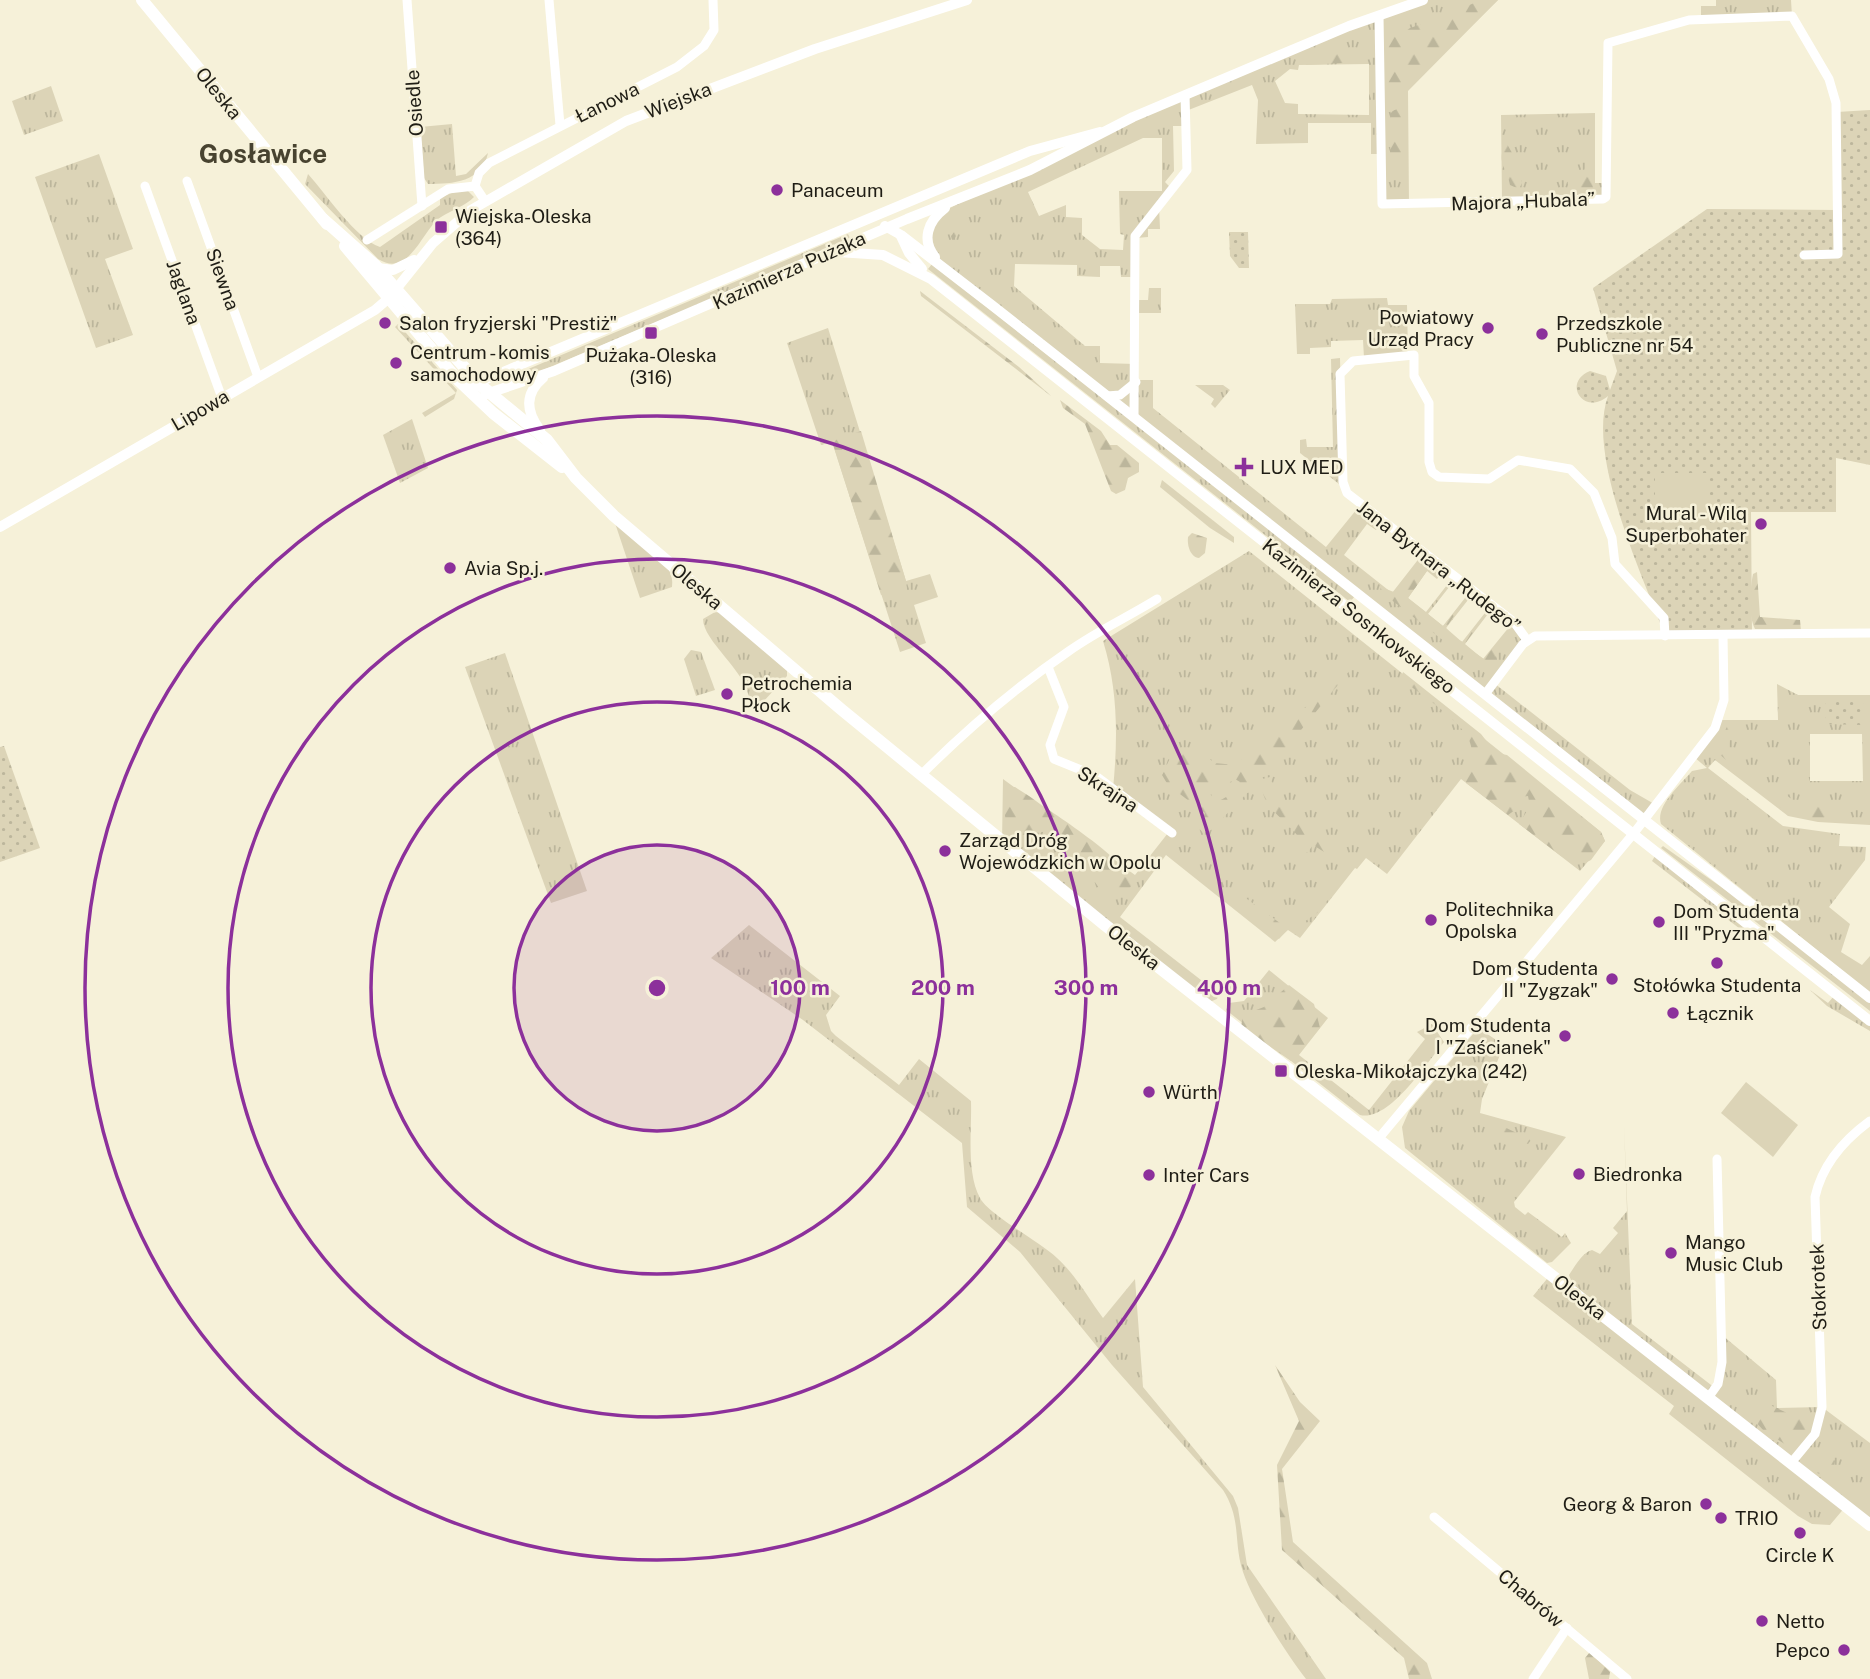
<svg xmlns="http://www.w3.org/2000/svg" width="1870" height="1679" font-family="'Public Sans',sans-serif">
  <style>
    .grass { fill: url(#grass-tufts); fill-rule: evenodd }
    .forest { fill: url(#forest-firs); fill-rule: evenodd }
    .park { fill: url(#park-dots) }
    .pitch { fill: #dcd4b7 }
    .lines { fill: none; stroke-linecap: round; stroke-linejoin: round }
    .minor { stroke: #fff; stroke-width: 9 }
    .tertiary { stroke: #fff; stroke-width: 10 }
    .secondary { stroke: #fff; stroke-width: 12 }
    .ring { fill: none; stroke: #8c309b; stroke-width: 3.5 }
    .poi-dot { fill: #8c309b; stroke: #f6f1d9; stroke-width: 2.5 }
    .labels { text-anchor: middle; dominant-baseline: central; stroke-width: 5; stroke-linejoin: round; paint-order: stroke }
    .street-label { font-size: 19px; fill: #1f1d15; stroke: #f6f1d9 }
    .poi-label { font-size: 19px; fill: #1f1d15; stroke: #f6f1d9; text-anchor: start }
    .district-label { font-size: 26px; font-weight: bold; fill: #484330; stroke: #f6f1d9 }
    .centre { fill: #8c309b; stroke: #f6f1d9; stroke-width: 3.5 }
    .ring-label { font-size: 21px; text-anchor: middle; font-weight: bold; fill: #8c309b; stroke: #f6f1d9; stroke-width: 5; stroke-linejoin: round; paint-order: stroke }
  </style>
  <defs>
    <pattern id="grass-tufts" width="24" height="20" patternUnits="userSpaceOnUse" patternTransform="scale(1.75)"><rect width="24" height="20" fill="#dcd4b7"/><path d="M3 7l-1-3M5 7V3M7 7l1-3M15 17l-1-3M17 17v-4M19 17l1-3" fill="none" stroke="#bcb69c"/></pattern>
    <pattern id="forest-firs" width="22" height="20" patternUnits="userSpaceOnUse" patternTransform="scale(1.75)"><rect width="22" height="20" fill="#dcd4b7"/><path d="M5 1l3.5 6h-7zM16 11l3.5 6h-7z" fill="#bcb69c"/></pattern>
    <pattern id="park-dots" width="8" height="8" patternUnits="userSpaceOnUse" patternTransform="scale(1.75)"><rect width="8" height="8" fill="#dcd4b7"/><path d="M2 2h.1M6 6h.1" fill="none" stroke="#bcb69c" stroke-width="1.8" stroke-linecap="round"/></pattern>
  </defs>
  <rect width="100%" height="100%" fill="#f6f1d9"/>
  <g class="grass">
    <path d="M1423,0H1498L1408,91L1409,204H1382L1381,154H1371V123H1308V143L1256,144L1258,100L1252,85L1186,111V126H1173L1174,171L1165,182L1172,189L1159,205L1160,229H1148V237L1136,238V277H1121L1120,266H1100V277L1077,276V265L1015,264L1014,286L1085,346H1100V363L1136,364V380H1153V408L1326,547L1361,504L1383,521L1376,530L1367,524L1344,555L1392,593L1424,552L1445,568L1437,579L1427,571L1408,598L1426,612L1454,576L1457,577L1428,614L1443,626L1472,589L1475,591L1446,628L1462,642L1492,604L1494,606L1465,644L1483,659L1514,621L1527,640L1494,683L1630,790L1656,805L1644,820L944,267L927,235L938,214L1100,132ZM1369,64V115L1298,114V104L1285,103L1275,81L1290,69L1298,70L1299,65ZM1143,138H1162V191H1119L1120,234L1124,235L1123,250L1100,249L1082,235V218L1066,217V205L1039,216L1028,192Z"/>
    <path d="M1716,0H1791L1792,16L1701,19V6H1716Z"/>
    <path d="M51,86L63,121L24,135L12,101Z"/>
    <path d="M1595,113V183H1606V197L1502,202L1501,115Z"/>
    <path d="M452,124L456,176L466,174L488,153C482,182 453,184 428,184L424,178L420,127Z"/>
    <path d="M99,154L133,249L105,259L133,335L96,348L35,177Z"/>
    <path d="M308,174C327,195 355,238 380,247L440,205V198L456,191H468L474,197C465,206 452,210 441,217C422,229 410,279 378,259L305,184Z"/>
    <path d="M848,234L851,240L517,381L514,375Z"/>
    <path d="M932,264L1355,596L1350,602L928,269Z"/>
    <path d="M1149,288H1161V313H1136V300H1148Z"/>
    <path d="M1387,298L1388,305H1407L1408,356L1364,358L1363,340L1331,341V347L1310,348V354H1297L1295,304H1330L1332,299Z"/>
    <path d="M398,324L457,390L454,399L425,417L422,413L456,393L395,327Z"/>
    <path d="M828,328L906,581L930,574L938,597L914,605L926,643L900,652L832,442L821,445L787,343Z"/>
    <path d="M1340,358L1343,482L1344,488L1300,453V440L1306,439L1307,447H1333L1331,359Z"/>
    <path d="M1195,385H1223L1230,390L1215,408L1211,404L1214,399Z"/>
    <path d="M412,419L428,468L400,483L383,435Z"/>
    <path d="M612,514C629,529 678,562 672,587L640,598Z"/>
    <path d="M1249,551L1601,832L1605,841L1580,871L1461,779L1387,874L1366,858L1357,869L1355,868L1300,938L1288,930L1275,942L1166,855L1120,917L1219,994L1217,999L1207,1003L1002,843L1003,779L1135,875L1168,833L1113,789C1118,738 1118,689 1103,641Z"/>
    <path d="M715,612L730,614L787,662V676L763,702L749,698C746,671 703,641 703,619Z"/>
    <path d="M691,650L701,652L715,690L696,696L684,659Z"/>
    <path d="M505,653L587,891L551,903L465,667Z"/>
    <path d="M1777,684L1798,695H1870V825L1818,822L1788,816L1715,760L1708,768L1783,826L1840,834L1839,846L1866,847L1865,860L1829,907L1850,924L1841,952L1862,965L1870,956V993L1661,824C1655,806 1681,784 1692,771L1707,768L1694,757L1719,720H1778ZM1810,734H1862L1863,781H1810Z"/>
    <path d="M1663,846L1734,896L1870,1003V1011L1661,848Z"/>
    <path d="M1655,856L1746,929L1744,932L1652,861Z"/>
    <path d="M749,925L840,996L826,1015L831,1031L836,1036L899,1085L919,1059L971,1101C972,1130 966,1172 980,1198C988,1214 1040,1242 1057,1258C1075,1274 1089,1299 1103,1318L1135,1279L1143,1387L1233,1496L1238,1508L1247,1565L1326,1679H1306C1286,1653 1253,1602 1243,1572C1233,1542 1242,1520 1223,1490L1112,1365L1020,1252L967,1207L962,1143L803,1020L711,958Z"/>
    <path d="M1269,970L1328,1018L1299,1055L1369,1110L1425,1039L1417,1032L1432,1024L1444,1042C1426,1064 1389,1122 1360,1115L1226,1010L1229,1003L1244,1001Z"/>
    <path d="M1810,990L1828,1003L1834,996L1870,1025V1031L1827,1006Z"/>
    <path d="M1478,1028L1504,1045L1482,1099L1480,1113L1566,1137L1514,1202L1515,1207L1525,1215L1528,1212L1562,1237L1565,1233L1571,1243L1552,1262L1547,1263L1405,1148L1402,1127L1409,1111Z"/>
    <path d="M1624,1124L1632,1324L1715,1388L1722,1335L1776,1380L1777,1408L1822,1407L1870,1443V1525L1846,1506L1830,1525L1812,1524L1798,1516L1669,1414L1674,1406L1533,1296L1551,1274L1575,1292L1569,1275C1575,1266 1582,1253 1592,1250L1600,1254L1618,1233L1613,1228L1627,1211Z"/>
  </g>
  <g class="forest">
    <path d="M1482,0H1498L1423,73L1397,92L1385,91V38Z"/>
    <path d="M1346,51L1358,53L1361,62L1306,65L1305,62Z"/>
    <path d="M1399,108L1403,114L1404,163L1397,175L1390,165L1391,112Z"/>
    <path d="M1507,144L1520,167L1522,183L1519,189L1510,185C1508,170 1494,159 1507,144Z"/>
    <path d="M1587,163H1591L1593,188L1590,193H1569L1567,177L1572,175L1581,179Z"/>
    <path d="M962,224L955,238L956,250L1001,290L957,258L951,236Z"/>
    <path d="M920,291L1019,367L1051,396L921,296Z"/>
    <path d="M1060,400L1101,431L1110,445H1117L1139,463V472L1128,478L1125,490L1116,494L1111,491L1085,424L1063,408Z"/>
    <path d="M861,431L906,581L907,589L881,595L832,441Z"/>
    <path d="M1162,480L1234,537V543L1210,528L1160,487Z"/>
    <path d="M1192,533L1207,538L1205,553L1199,558C1190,557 1187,545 1188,537Z"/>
    <path d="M1421,567L1427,571L1408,598L1443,626L1463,602L1446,628L1453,637L1463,642L1488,612L1464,645L1484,659L1501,638L1504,639L1495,658V672L1490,677L1380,591L1381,587L1399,594Z"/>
    <path d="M1757,572L1760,617L1800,620L1801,631L1755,629C1748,615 1750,589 1753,574Z"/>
    <path d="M1353,658L1355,664L1261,779L1211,830L1203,833L1199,828L1205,813L1168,785L1162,775L1173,752C1189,744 1203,752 1214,763L1236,765L1288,713L1304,709ZM1235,779L1240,782C1234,792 1226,799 1215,802L1210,793L1216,783L1227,784Z"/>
    <path d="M1403,672L1481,734L1496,753L1507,755L1601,832L1605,841L1591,860L1585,863L1561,856L1519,824L1530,806L1528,796L1519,797L1515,810L1508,815L1466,783C1466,769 1473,757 1471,746C1469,725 1417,692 1401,679Z"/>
    <path d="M1729,722L1732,728L1726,760L1716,751Z"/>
    <path d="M1270,777L1278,799L1288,811L1308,830L1333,846L1335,852L1329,855L1313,845L1308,852L1301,854L1298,847L1301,841C1289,820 1258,808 1262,779Z"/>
    <path d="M1768,784L1795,801L1839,811L1838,819C1813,823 1780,813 1764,793Z"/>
    <path d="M1008,787H1015L1029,796C1050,812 1130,860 1132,885L1124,895C1094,899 1092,872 1080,852C1075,844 1063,836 1055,830L1036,833L1028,845L1022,847C1003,831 1002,811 1008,787Z"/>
    <path d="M1333,877H1339L1341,884L1317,913L1304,922L1299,918Z"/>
    <path d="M1232,888L1288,929L1279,939L1229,897L1228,890Z"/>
    <path d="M1289,985L1314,1004L1320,1028L1291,1061L1241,1027L1243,1015L1264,1007Z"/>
    <path d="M1498,1124L1531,1140L1528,1144L1501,1136Z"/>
    <path d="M1275,1365L1300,1402L1320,1421L1282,1469L1293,1542L1427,1663L1432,1679H1409L1404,1658L1282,1550L1277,1465L1299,1421Z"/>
    <path d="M1768,1404L1785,1412L1807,1411L1812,1415L1807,1432L1791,1448L1764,1431L1753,1419L1759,1408Z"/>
    <path d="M1821,1449L1828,1452L1835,1461L1832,1478L1817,1473L1809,1460L1814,1450Z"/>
    <path d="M1590,1652L1610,1672L1609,1679H1589L1585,1658Z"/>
  </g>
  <g class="park">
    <path d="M1870,110V465L1836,458V512H1751L1752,635L1665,636C1643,576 1586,456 1608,396C1583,417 1562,382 1590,371L1606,376L1610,390L1617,371L1593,288L1707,209L1838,210L1837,112Z"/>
    <path d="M1229,232H1248L1249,268H1239L1230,256Z"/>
    <path d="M1825,700L1864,701L1863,725L1825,724Z"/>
    <path d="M4,746L40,848L0,862V747Z"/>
  </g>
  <g class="pitch">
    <rect x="1655" y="473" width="52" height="50"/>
    <path d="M1746,1082L1798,1125L1773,1157L1721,1113Z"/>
  </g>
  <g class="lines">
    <g class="minor">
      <path d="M407,0L422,206"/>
      <path d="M549,0L560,125"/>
      <path d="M1379,16L1382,204L1603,199L1606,197L1608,43L1689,20L1792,16L1829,79L1836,103L1838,254L1804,255"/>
      <path d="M187,181L258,377"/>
      <path d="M145,186L222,398"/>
      <path d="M475,186L479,173L489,163L677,67L704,46L714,30L713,0"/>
      <path d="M367,240L448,189L475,186L485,201"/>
      <path d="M1107,396L1120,395L1136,382"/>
      <path d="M1134,417L1135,236L1187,170L1185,95"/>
      <path d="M1527,640L1514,622L1347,493L1343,482L1340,374L1353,361L1414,355V376L1429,403V462L1432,472L1439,477L1489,479L1518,460L1570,469L1594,493L1612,538L1615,564L1664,618L1665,636"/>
      <path d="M1048,667L1064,707L1050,745L1054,759L1096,776L1172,833"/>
      <path d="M1486,693L1523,644L1535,636L1870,633"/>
      <path d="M921,775C967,729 1015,688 1069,651C1097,631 1128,617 1157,599"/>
      <path d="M1379,1138L1634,833L1715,728L1724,700L1723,635"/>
      <path d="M1708,1398L1718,1384L1722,1362L1717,1159"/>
      <path d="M1791,1463L1815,1434L1822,1407L1815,1197C1822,1166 1844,1140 1870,1121"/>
      <path d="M1434,1517L1627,1679"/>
      <path d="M1533,1679L1567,1628"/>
    </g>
    <g class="tertiary">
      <path d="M885,226L901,235L993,306L1870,998"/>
      <path d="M901,236L909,253L922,269"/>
      <path d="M838,252L883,255L931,279L1870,1021"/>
      <path d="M935,257C921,240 928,221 945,208"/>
      <path d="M378,268L393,270L414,260"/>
      <path d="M475,387L484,380L1030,151L1100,132"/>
      <path d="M486,394L554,371L907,219L1030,170L1133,117L1349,26L1423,0"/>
      <path d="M540,430C526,412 524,394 543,378"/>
      <path d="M0,527L375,310L389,298L433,243L471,210L626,121L815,49L967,0"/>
    </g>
    <g class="secondary">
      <path d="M142,0L327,224"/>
      <path d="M323,219L375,265L478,383L547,440L576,478L614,516L842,710L1105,925L1870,1525"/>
      <path d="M345,246L456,378L493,413L562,467"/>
    </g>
  </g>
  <circle cx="657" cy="988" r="143" fill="#8c309b" fill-opacity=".12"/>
  <g class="ring">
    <circle cx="657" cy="988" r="143"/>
    <circle cx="657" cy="988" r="286"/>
    <circle cx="657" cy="988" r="429"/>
    <circle cx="657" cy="988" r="572"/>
  </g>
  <g class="poi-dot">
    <circle cx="777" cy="190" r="7"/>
    <rect x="434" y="220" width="14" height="14" rx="3.5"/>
    <circle cx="385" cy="323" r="7"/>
    <circle cx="1488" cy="328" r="7"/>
    <rect x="644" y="326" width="14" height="14" rx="3.5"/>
    <circle cx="1542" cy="334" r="7"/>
    <circle cx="396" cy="363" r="7"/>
    <path d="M1240.5 456.5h7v7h7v7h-7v7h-7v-7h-7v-7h7z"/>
    <circle cx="1761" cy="524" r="7"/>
    <circle cx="450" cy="568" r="7"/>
    <circle cx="727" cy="694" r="7"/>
    <circle cx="945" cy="851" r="7"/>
    <circle cx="1431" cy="920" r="7"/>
    <circle cx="1659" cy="922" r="7"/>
    <circle cx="1717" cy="963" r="7"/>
    <circle cx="1612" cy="979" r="7"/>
    <circle cx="1673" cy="1013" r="7"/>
    <circle cx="1565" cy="1036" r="7"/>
    <rect x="1274" y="1064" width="14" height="14" rx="3.5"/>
    <circle cx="1149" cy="1092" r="7"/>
    <circle cx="1579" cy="1174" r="7"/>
    <circle cx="1149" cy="1175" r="7"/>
    <circle cx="1671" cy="1253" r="7"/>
    <circle cx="1706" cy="1504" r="7"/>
    <circle cx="1721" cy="1518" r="7"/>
    <circle cx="1800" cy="1533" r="7"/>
    <circle cx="1762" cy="1621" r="7"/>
    <circle cx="1844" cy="1650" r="7"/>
  </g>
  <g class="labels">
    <g class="street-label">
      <text transform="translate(219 93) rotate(51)">Oleska</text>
      <text transform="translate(678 100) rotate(-21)">Wiejska</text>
      <text transform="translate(607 102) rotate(-26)">Łanowa</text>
      <text transform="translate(414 103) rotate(-94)">Osiedle</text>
      <text transform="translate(1523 201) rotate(-2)">Majora „Hubala”</text>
      <text transform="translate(789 270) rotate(-24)">Kazimierza Pużaka</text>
      <text transform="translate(223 279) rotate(70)">Siewna</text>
      <text transform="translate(184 292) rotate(70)">Jaglana</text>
      <text transform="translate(200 410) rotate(-30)">Lipowa</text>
      <text transform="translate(1439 566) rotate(38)">Jana Bytnara „Rudego”</text>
      <text transform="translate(697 586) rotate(40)">Oleska</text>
      <text transform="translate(1359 616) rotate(38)">Kazimierza Sosnkowskiego</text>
      <text transform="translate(1108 789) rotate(33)">Skrajna</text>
      <text transform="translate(1134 947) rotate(38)">Oleska</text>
      <text transform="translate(1818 1287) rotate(-92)">Stokrotek</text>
      <text transform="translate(1580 1297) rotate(38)">Oleska</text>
      <text transform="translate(1531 1598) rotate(40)">Chabrów</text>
    </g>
    <g class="poi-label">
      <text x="791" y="190">Panaceum</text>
      <text x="455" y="216">Wiejska-Oleska<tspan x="455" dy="22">(364)</tspan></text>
      <text x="1474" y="317" text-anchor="end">Powiatowy<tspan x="1474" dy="22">Urząd Pracy</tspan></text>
      <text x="399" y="323">Salon fryzjerski "Prestiż"</text>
      <text x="1556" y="323">Przedszkole<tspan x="1556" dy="22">Publiczne nr 54</tspan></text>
      <text x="410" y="352">Centrum - komis<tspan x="410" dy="22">samochodowy</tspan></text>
      <text x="651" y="355" text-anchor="middle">Pużaka-Oleska<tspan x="651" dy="22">(316)</tspan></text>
      <text x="1260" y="467">LUX MED</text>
      <text x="1747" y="513" text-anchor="end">Mural - Wilq<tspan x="1747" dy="22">Superbohater</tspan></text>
      <text x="464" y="568">Avia Sp.j.</text>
      <text x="741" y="683">Petrochemia<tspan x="741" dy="22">Płock</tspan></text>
      <text x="959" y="840">Zarząd Dróg<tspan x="959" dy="22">Wojewódzkich w Opolu</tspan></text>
      <text x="1445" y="909">Politechnika<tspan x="1445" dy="22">Opolska</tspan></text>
      <text x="1673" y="911">Dom Studenta<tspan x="1673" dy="22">III "Pryzma"</tspan></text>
      <text x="1598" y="968" text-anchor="end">Dom Studenta<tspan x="1598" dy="22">II "Zygzak"</tspan></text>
      <text x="1717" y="985" text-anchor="middle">Stołówka Studenta</text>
      <text x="1687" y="1013">Łącznik</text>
      <text x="1551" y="1025" text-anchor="end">Dom Studenta<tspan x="1551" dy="22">I "Zaścianek"</tspan></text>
      <text x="1295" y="1071">Oleska-Mikołajczyka (242)</text>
      <text x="1163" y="1092">Würth</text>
      <text x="1593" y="1174">Biedronka</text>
      <text x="1163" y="1175">Inter Cars</text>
      <text x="1685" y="1242">Mango<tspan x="1685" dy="22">Music Club</tspan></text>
      <text x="1692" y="1504" text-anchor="end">Georg &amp; Baron</text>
      <text x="1735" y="1518">TRIO</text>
      <text x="1800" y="1555" text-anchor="middle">Circle K</text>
      <text x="1776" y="1621">Netto</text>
      <text x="1830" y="1650" text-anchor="end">Pepco</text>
    </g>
    <g class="district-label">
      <text x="263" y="153">Gosławice</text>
    </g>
  </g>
  <circle cx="657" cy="988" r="10" class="centre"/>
  <g class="ring-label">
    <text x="800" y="995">100 m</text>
    <text x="943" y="995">200 m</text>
    <text x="1086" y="995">300 m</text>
    <text x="1229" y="995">400 m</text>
  </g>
</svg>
